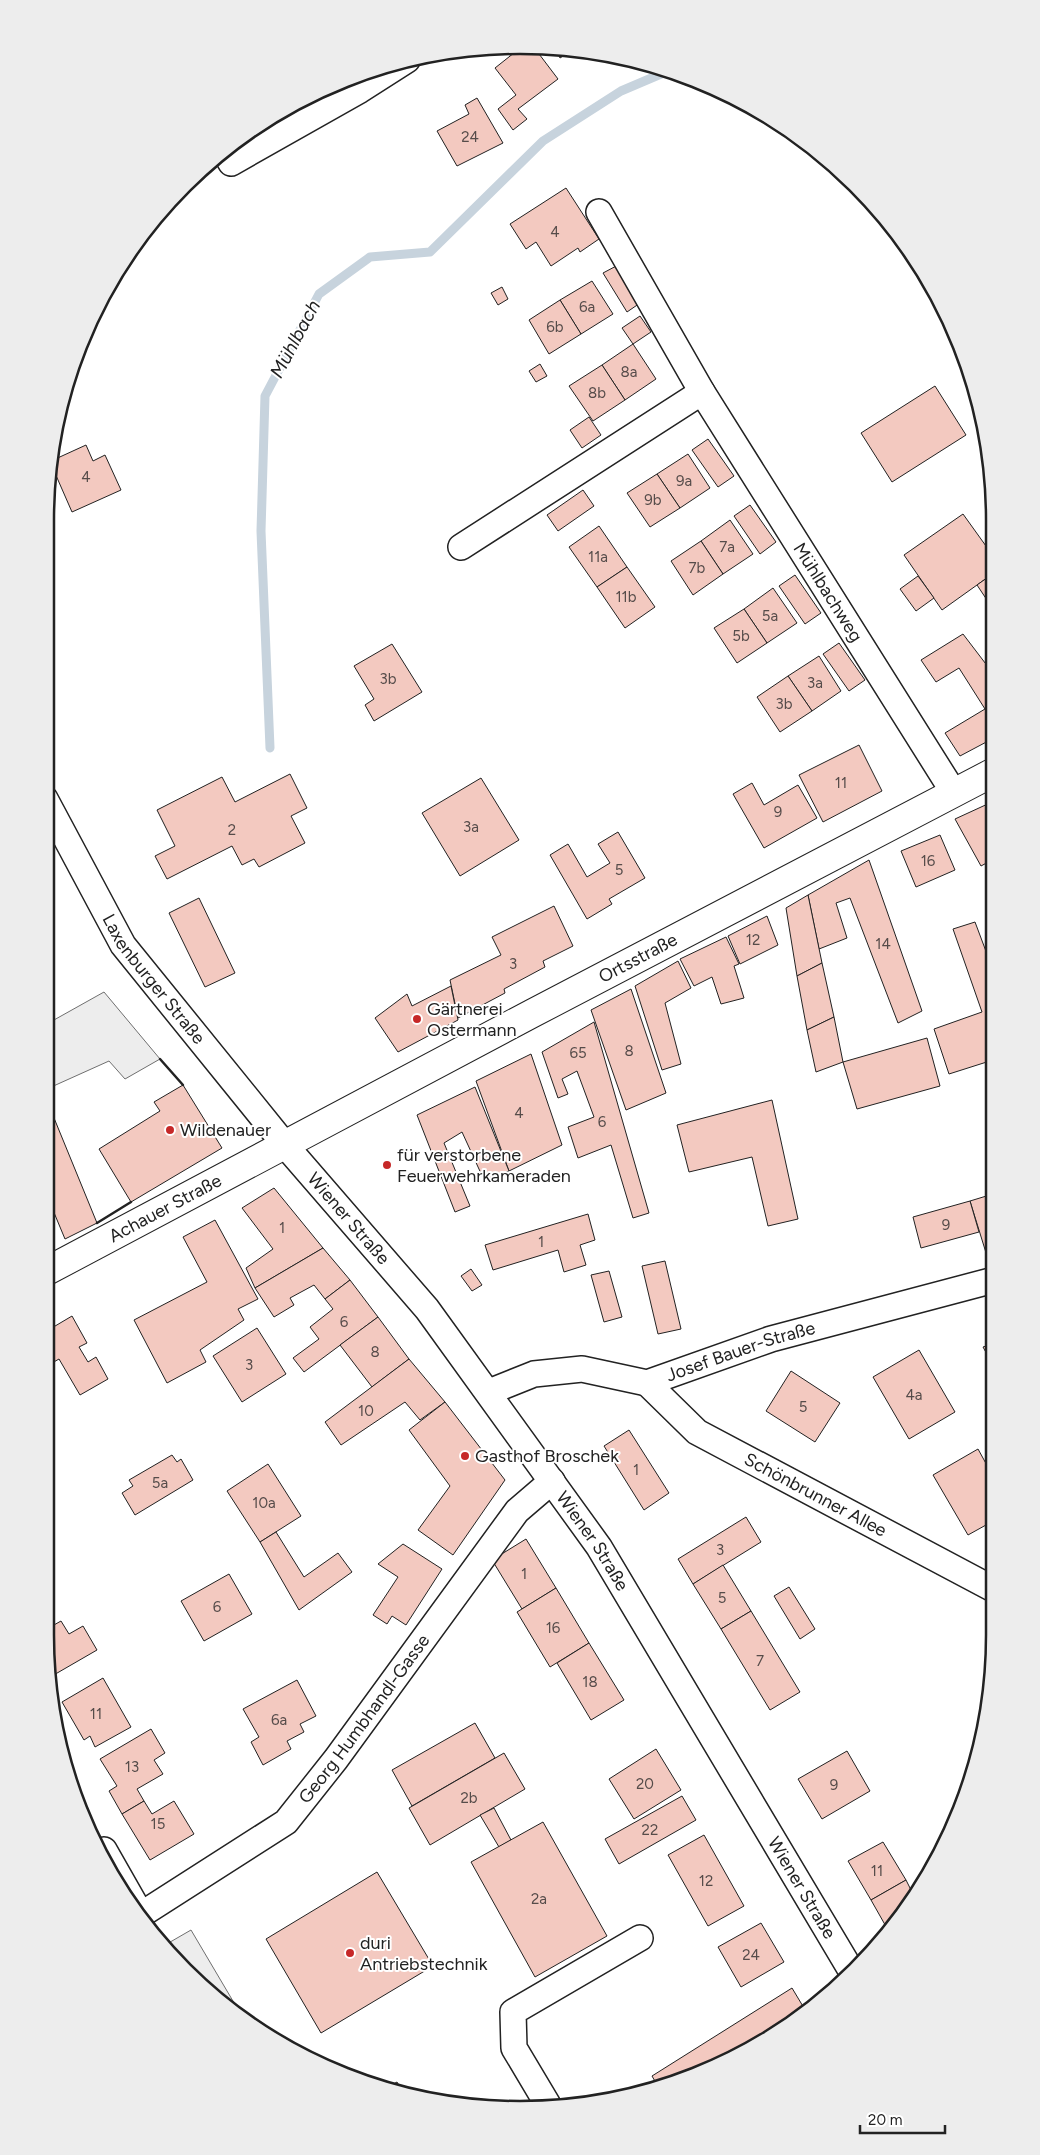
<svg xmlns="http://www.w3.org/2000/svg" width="1040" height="2155" font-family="Figtree,sans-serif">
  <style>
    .parking { fill: #ededed; stroke: #6f6f6f }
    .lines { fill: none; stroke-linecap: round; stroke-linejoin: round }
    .stream { stroke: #c7d3dd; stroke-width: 9 }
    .building { fill: #f3c9c0; stroke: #222 }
    .street-casing { stroke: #222; stroke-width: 28 }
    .secondary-casing { stroke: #222; stroke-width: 30 }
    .street { stroke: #fff; stroke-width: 25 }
    .secondary { stroke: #fff; stroke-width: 28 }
    .wall { stroke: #222; stroke-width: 2.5 }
    .poi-dot { fill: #c62828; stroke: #fff; stroke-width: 2 }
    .labels { text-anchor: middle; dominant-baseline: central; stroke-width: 4; stroke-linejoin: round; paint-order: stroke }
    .number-label { font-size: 15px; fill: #564c4a }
    .street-label { font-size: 18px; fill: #222; stroke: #fff }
    .poi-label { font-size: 18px; fill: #222; stroke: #fff; text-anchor: start }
    .water-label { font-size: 19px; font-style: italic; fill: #222; stroke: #fff }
    .rim { fill: none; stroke: #222; stroke-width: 2.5 }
  </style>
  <rect width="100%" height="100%" fill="#fff"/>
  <g class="parking">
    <path d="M104,992L160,1059L125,1079L109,1061L49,1088L45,1079V1025Z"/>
    <path d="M191,1930L243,2018L165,1945Z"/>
  </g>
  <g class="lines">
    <path class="stream" d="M270,748L261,531L265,396L319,294L370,257L430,252L543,141L621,91L668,71"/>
  </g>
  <g class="building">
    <path d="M524,45L533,46L558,79L518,109L527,119L513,130L498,109L516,95L495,68Z"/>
    <path d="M555,48L573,50L560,58Z"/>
    <path d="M477,98L503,143L457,166L437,131L469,114L465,105Z"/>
    <path d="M185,184L189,191L168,204L184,184Z"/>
    <path d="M566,188L599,239L580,252L578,248L551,266L536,242L526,249L510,224Z"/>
    <path d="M620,264L643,301L627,312L603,273Z"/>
    <path d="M592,281L613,314L581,334L560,300Z"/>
    <path d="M502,287L508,299L498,305L491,293Z"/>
    <path d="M560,300L581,334L549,354L529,320Z"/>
    <path d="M640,316L651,332L633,344L622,328Z"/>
    <path d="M633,344L656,379L625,400L602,365Z"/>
    <path d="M540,364L547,376L536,382L529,371Z"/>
    <path d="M602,365L625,400L593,421L569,386Z"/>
    <path d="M935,386L966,435L892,482L861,433Z"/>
    <path d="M589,417L601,435L582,448L570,430Z"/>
    <path d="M708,439L734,476L718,487L692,450Z"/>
    <path d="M86,445L93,461L105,455L121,490L72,512L51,464V461Z"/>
    <path d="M688,454L710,488L680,508L657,474Z"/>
    <path d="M657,474L680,508L650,527L627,493Z"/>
    <path d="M583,490L594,506L558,531L547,515Z"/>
    <path d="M750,505L776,542L760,554L734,516Z"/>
    <path d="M963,514L991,553V575L942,610L904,555Z"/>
    <path d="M730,520L753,554L723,574L701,541Z"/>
    <path d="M599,526L627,567L597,587L569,547Z"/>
    <path d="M701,541L723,574L693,595L671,561Z"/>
    <path d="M627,567L655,607L625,628L597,587Z"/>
    <path d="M795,575L821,613L805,624L779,586Z"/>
    <path d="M991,575V606L977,585Z"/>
    <path d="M918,576L934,598L916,611L900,589Z"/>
    <path d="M773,588L797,623L767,643L744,609Z"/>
    <path d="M744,609L767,643L737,663L714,628Z"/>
    <path d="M963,634L992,672V739L960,756L945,733L985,709L959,668L936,682L921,660Z"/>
    <path d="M839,643L865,680L849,691L823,654Z"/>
    <path d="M392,644L422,692L374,721L365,705L374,699L354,666Z"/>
    <path d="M819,656L841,691L812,711L788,676Z"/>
    <path d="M788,676L812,711L780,732L757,697Z"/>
    <path d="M859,745L882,791L823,822L799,775Z"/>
    <path d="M290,774L307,808L291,816L305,843L259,867L254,859L242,865L232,846L167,879L155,856L175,846L157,810L222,777L235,802Z"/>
    <path d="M481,778L519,840L460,876L422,813Z"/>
    <path d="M752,783L764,805L798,785L817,818L764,848L733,794Z"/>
    <path d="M992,802V860L981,866L955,819Z"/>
    <path d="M618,832L645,878L609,899L612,904L587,919L550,855L568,844L587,877L610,863L598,844Z"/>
    <path d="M940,835L955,870L916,887L901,851Z"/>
    <path d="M869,860L922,1011L898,1023L850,898L836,903L847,938L819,949L808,895Z"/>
    <path d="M808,895L822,963L797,976L786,908Z"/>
    <path d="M199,898L235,973L205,987L169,913Z"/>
    <path d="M554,906L573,946L543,961L545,967L504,989L505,993L458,1018L450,980L501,955L492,937Z"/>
    <path d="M767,916L778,945L740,964L728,936Z"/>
    <path d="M975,922L993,970V1060L949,1074L934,1029L982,1012L953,929Z"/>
    <path d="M726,937L739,964L734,966L744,998L721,1004L712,977L694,986L680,959Z"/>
    <path d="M678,961L691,988L665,1003L681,1064L662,1070L635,986Z"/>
    <path d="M822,963L834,1017L807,1030L797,976Z"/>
    <path d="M451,986L458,1020L398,1052L375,1018L407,994L412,1006Z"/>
    <path d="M631,989L666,1093L626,1110L591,1010Z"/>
    <path d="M834,1017L843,1062L816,1072L807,1030Z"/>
    <path d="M594,1022L649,1213L633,1218L611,1145L578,1158L568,1127L594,1117L577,1071L562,1079L568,1094L558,1098L542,1052Z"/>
    <path d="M927,1038L940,1086L857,1109L843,1062Z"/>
    <path d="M531,1054L562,1145L509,1171L476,1081Z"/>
    <path d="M183,1085L222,1148L131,1202L99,1149L160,1111L154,1102Z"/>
    <path d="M475,1087L509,1171L484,1180L462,1132L444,1143L470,1206L455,1212L417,1115Z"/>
    <path d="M45,1096L97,1223L65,1239L45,1191Z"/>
    <path d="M772,1100L798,1219L768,1226L752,1157L689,1172L677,1125Z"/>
    <path d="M274,1188L323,1248L255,1288L246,1268L273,1249L242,1208Z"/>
    <path d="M993,1194L994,1253L987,1256L970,1201Z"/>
    <path d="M970,1201L979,1232L921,1248L913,1217Z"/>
    <path d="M588,1214L595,1240L580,1245L586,1265L564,1272L558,1250L493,1270L485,1245Z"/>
    <path d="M215,1220L258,1299L238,1309L244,1320L200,1350L206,1362L167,1383L134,1320L207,1282L183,1237Z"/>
    <path d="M323,1248L350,1280L325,1299L314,1285L290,1298L294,1305L274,1317L255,1288Z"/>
    <path d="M665,1261L681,1329L658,1334L642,1266Z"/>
    <path d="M471,1269L482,1285L472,1291L461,1276Z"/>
    <path d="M609,1271L622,1317L604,1322L591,1275Z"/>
    <path d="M350,1280L378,1317L304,1372L293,1358L319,1339L310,1327L333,1309L325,1299Z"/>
    <path d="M72,1316L87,1343L79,1347L88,1362L96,1357L108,1379L80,1395L59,1359L45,1367V1332Z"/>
    <path d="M378,1317L409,1359L372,1387L340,1345Z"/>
    <path d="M257,1328L286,1374L242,1402L213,1356Z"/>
    <path d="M994,1343V1367L983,1347Z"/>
    <path d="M919,1350L955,1412L909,1439L873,1377Z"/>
    <path d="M409,1359L445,1402L420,1420L405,1402L341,1445L325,1422Z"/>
    <path d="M791,1371L840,1403L815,1442L766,1411Z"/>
    <path d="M445,1402L505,1480L453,1555L418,1530L450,1486L409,1430Z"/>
    <path d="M629,1430L669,1493L644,1510L604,1446Z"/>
    <path d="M978,1449L994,1478L995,1520L968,1535L933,1475Z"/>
    <path d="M172,1455L177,1462L181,1459L193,1480L135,1515L122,1493L133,1486L129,1480Z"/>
    <path d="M268,1464L301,1516L260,1542L227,1491Z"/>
    <path d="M746,1517L761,1542L693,1584L678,1559Z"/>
    <path d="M276,1532L304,1577L338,1553L352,1572L299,1610L260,1542Z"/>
    <path d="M526,1539L556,1588L522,1609L492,1560Z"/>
    <path d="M403,1544L442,1569L406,1625L392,1616L387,1624L373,1615L398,1577L378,1564Z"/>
    <path d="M723,1565L751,1611L721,1629L693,1584Z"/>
    <path d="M229,1574L252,1614L204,1641L181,1601Z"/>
    <path d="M789,1587L815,1629L800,1639L774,1596Z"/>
    <path d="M556,1588L589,1643L550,1667L517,1612Z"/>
    <path d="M751,1611L800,1692L770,1710L721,1629Z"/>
    <path d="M61,1621L69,1634L83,1626L97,1650L52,1676L45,1630Z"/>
    <path d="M589,1643L624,1700L591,1720L557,1663Z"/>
    <path d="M103,1678L131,1727L95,1747L90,1736L84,1740L62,1702Z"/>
    <path d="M297,1680L316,1716L300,1724L304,1732L287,1741L291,1749L263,1765L251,1742L259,1737L243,1709Z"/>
    <path d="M475,1723L495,1758L412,1806L392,1770Z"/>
    <path d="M151,1729L165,1753L154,1760L163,1774L137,1789L144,1801L122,1814L109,1791L117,1786L100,1759Z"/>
    <path d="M656,1749L681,1790L634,1819L609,1779Z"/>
    <path d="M847,1751L870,1791L822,1819L798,1779Z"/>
    <path d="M504,1753L525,1789L430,1845L409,1808Z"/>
    <path d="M682,1796L696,1820L619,1864L605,1839Z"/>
    <path d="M144,1801L152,1814L174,1801L194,1834L150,1860L122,1814Z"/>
    <path d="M494,1808L511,1840L499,1847L480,1815Z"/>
    <path d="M543,1822L607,1936L535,1977L471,1862Z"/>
    <path d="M704,1835L744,1906L708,1926L668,1855Z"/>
    <path d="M883,1842L906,1880L871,1900L848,1861Z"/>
    <path d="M377,1872L433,1966L321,2033L266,1939Z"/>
    <path d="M906,1880L912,1892L888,1930L871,1900Z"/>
    <path d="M761,1923L784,1962L741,1987L718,1947Z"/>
    <path d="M792,1988L807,2013L730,2061L656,2083L652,2076Z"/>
    <path d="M397,2082L404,2094L386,2088Z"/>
  </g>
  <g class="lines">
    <defs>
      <g id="street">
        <path d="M224,151L231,163L360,90L407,60"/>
        <path id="s1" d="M599,212L702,392L954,793"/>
        <path d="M461,547L702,392"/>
        <path id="s2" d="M45,799L123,945L285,1145L427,1309L599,1547L852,1972"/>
        <path id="s3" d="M647,1383L697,1432L995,1590"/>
        <path id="s4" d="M489,1392L534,1374L582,1369L647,1383L771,1339L994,1280"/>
        <path d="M104,1850L141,1915"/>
        <path id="s5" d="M139,1916L286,1822L336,1759L517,1511L552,1481"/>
        <path d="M548,2105L514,2048L513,2012L640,1938"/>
      </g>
      <g id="secondary">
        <path id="s6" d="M45,1272L533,1013L992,773"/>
      </g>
    </defs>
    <use href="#street" class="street-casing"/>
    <use href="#secondary" class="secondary-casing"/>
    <use href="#street" class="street"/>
    <use href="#secondary" class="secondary"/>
    <g class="wall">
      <path d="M160,1059L183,1085"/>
      <path d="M97,1223L131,1202"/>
    </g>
  </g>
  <g class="poi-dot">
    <circle cx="417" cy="1019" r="5"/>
    <circle cx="170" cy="1130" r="5"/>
    <circle cx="387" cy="1165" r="5"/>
    <circle cx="465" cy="1456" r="5"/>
    <circle cx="350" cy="1953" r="5"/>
  </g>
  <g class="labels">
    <g class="number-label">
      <text x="470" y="137">24</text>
      <text x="555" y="232">4</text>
      <text x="587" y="307">6a</text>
      <text x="555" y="327">6b</text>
      <text x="629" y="372">8a</text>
      <text x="597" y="393">8b</text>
      <text x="86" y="477">4</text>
      <text x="684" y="481">9a</text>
      <text x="653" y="500">9b</text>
      <text x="727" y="547">7a</text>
      <text x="598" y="557">11a</text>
      <text x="697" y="568">7b</text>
      <text x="626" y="597">11b</text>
      <text x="770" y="616">5a</text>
      <text x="741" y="636">5b</text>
      <text x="388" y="679">3b</text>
      <text x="815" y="683">3a</text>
      <text x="784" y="704">3b</text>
      <text x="841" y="783">11</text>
      <text x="778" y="812">9</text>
      <text x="471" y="827">3a</text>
      <text x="232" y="830">2</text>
      <text x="928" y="861">16</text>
      <text x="619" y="870">5</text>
      <text x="753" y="940">12</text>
      <text x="883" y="944">14</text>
      <text x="513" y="964">3</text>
      <text x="629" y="1051">8</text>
      <text x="578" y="1053">65</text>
      <text x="519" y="1113">4</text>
      <text x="602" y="1122">6</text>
      <text x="946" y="1225">9</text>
      <text x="282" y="1228">1</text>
      <text x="541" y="1242">1</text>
      <text x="344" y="1322">6</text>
      <text x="375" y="1352">8</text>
      <text x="249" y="1365">3</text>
      <text x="914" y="1395">4a</text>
      <text x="803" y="1407">5</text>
      <text x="366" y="1411">10</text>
      <text x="636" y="1470">1</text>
      <text x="160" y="1483">5a</text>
      <text x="264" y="1503">10a</text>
      <text x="720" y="1550">3</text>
      <text x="524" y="1574">1</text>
      <text x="722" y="1598">5</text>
      <text x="217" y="1607">6</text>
      <text x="553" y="1628">16</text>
      <text x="760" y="1661">7</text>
      <text x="590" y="1682">18</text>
      <text x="96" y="1714">11</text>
      <text x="279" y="1720">6a</text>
      <text x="132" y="1767">13</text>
      <text x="645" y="1784">20</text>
      <text x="834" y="1785">9</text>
      <text x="469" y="1798">2b</text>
      <text x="158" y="1824">15</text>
      <text x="650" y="1830">22</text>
      <text x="877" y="1871">11</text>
      <text x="706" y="1881">12</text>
      <text x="539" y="1899">2a</text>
      <text x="751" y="1955">24</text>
    </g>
    <g class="street-label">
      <text stroke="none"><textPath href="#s1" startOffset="444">Mühlbachweg</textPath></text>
      <text stroke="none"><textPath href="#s6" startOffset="671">Ortsstraße</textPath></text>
      <text stroke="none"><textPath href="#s2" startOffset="211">Laxenburger Straße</textPath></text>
      <text stroke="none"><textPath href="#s6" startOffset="136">Achauer Straße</textPath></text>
      <text stroke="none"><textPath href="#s2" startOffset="520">Wiener Straße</textPath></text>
      <text stroke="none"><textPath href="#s4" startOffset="262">Josef Bauer-Straße</textPath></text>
      <text stroke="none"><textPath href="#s3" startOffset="204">Schönbrunner Allee</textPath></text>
      <text stroke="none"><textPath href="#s2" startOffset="925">Wiener Straße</textPath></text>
      <text stroke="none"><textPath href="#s5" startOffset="304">Georg Humbhandl-Gasse</textPath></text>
      <text stroke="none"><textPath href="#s2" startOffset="1330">Wiener Straße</textPath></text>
    </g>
    <g class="poi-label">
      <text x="427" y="1009">Gärtnerei<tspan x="427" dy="21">Ostermann</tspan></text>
      <text x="180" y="1130">Wildenauer</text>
      <text x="397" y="1155">für verstorbene<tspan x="397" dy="21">Feuerwehrkameraden</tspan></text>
      <text x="475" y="1456">Gasthof Broschek</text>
      <text x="360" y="1943">duri<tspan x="360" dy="21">Antriebstechnik</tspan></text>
    </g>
    <g class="water-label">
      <text transform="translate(295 339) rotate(-62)">Mühlbach</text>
    </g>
  </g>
  <path d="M0 0H1040V2155H0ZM520 54H520A466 466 0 0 1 986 520V1635A466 466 0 0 1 520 2101H520A466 466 0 0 1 54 1635V520A466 466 0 0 1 520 54Z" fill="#ededed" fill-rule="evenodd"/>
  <path class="rim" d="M520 54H520A466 466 0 0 1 986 520V1635A466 466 0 0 1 520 2101H520A466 466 0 0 1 54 1635V520A466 466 0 0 1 520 54Z"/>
  <path d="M860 2125v8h85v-8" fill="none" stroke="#222222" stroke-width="2.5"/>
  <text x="868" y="2125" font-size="15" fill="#222222" stroke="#ffffff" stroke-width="4" paint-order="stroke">20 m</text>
</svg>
